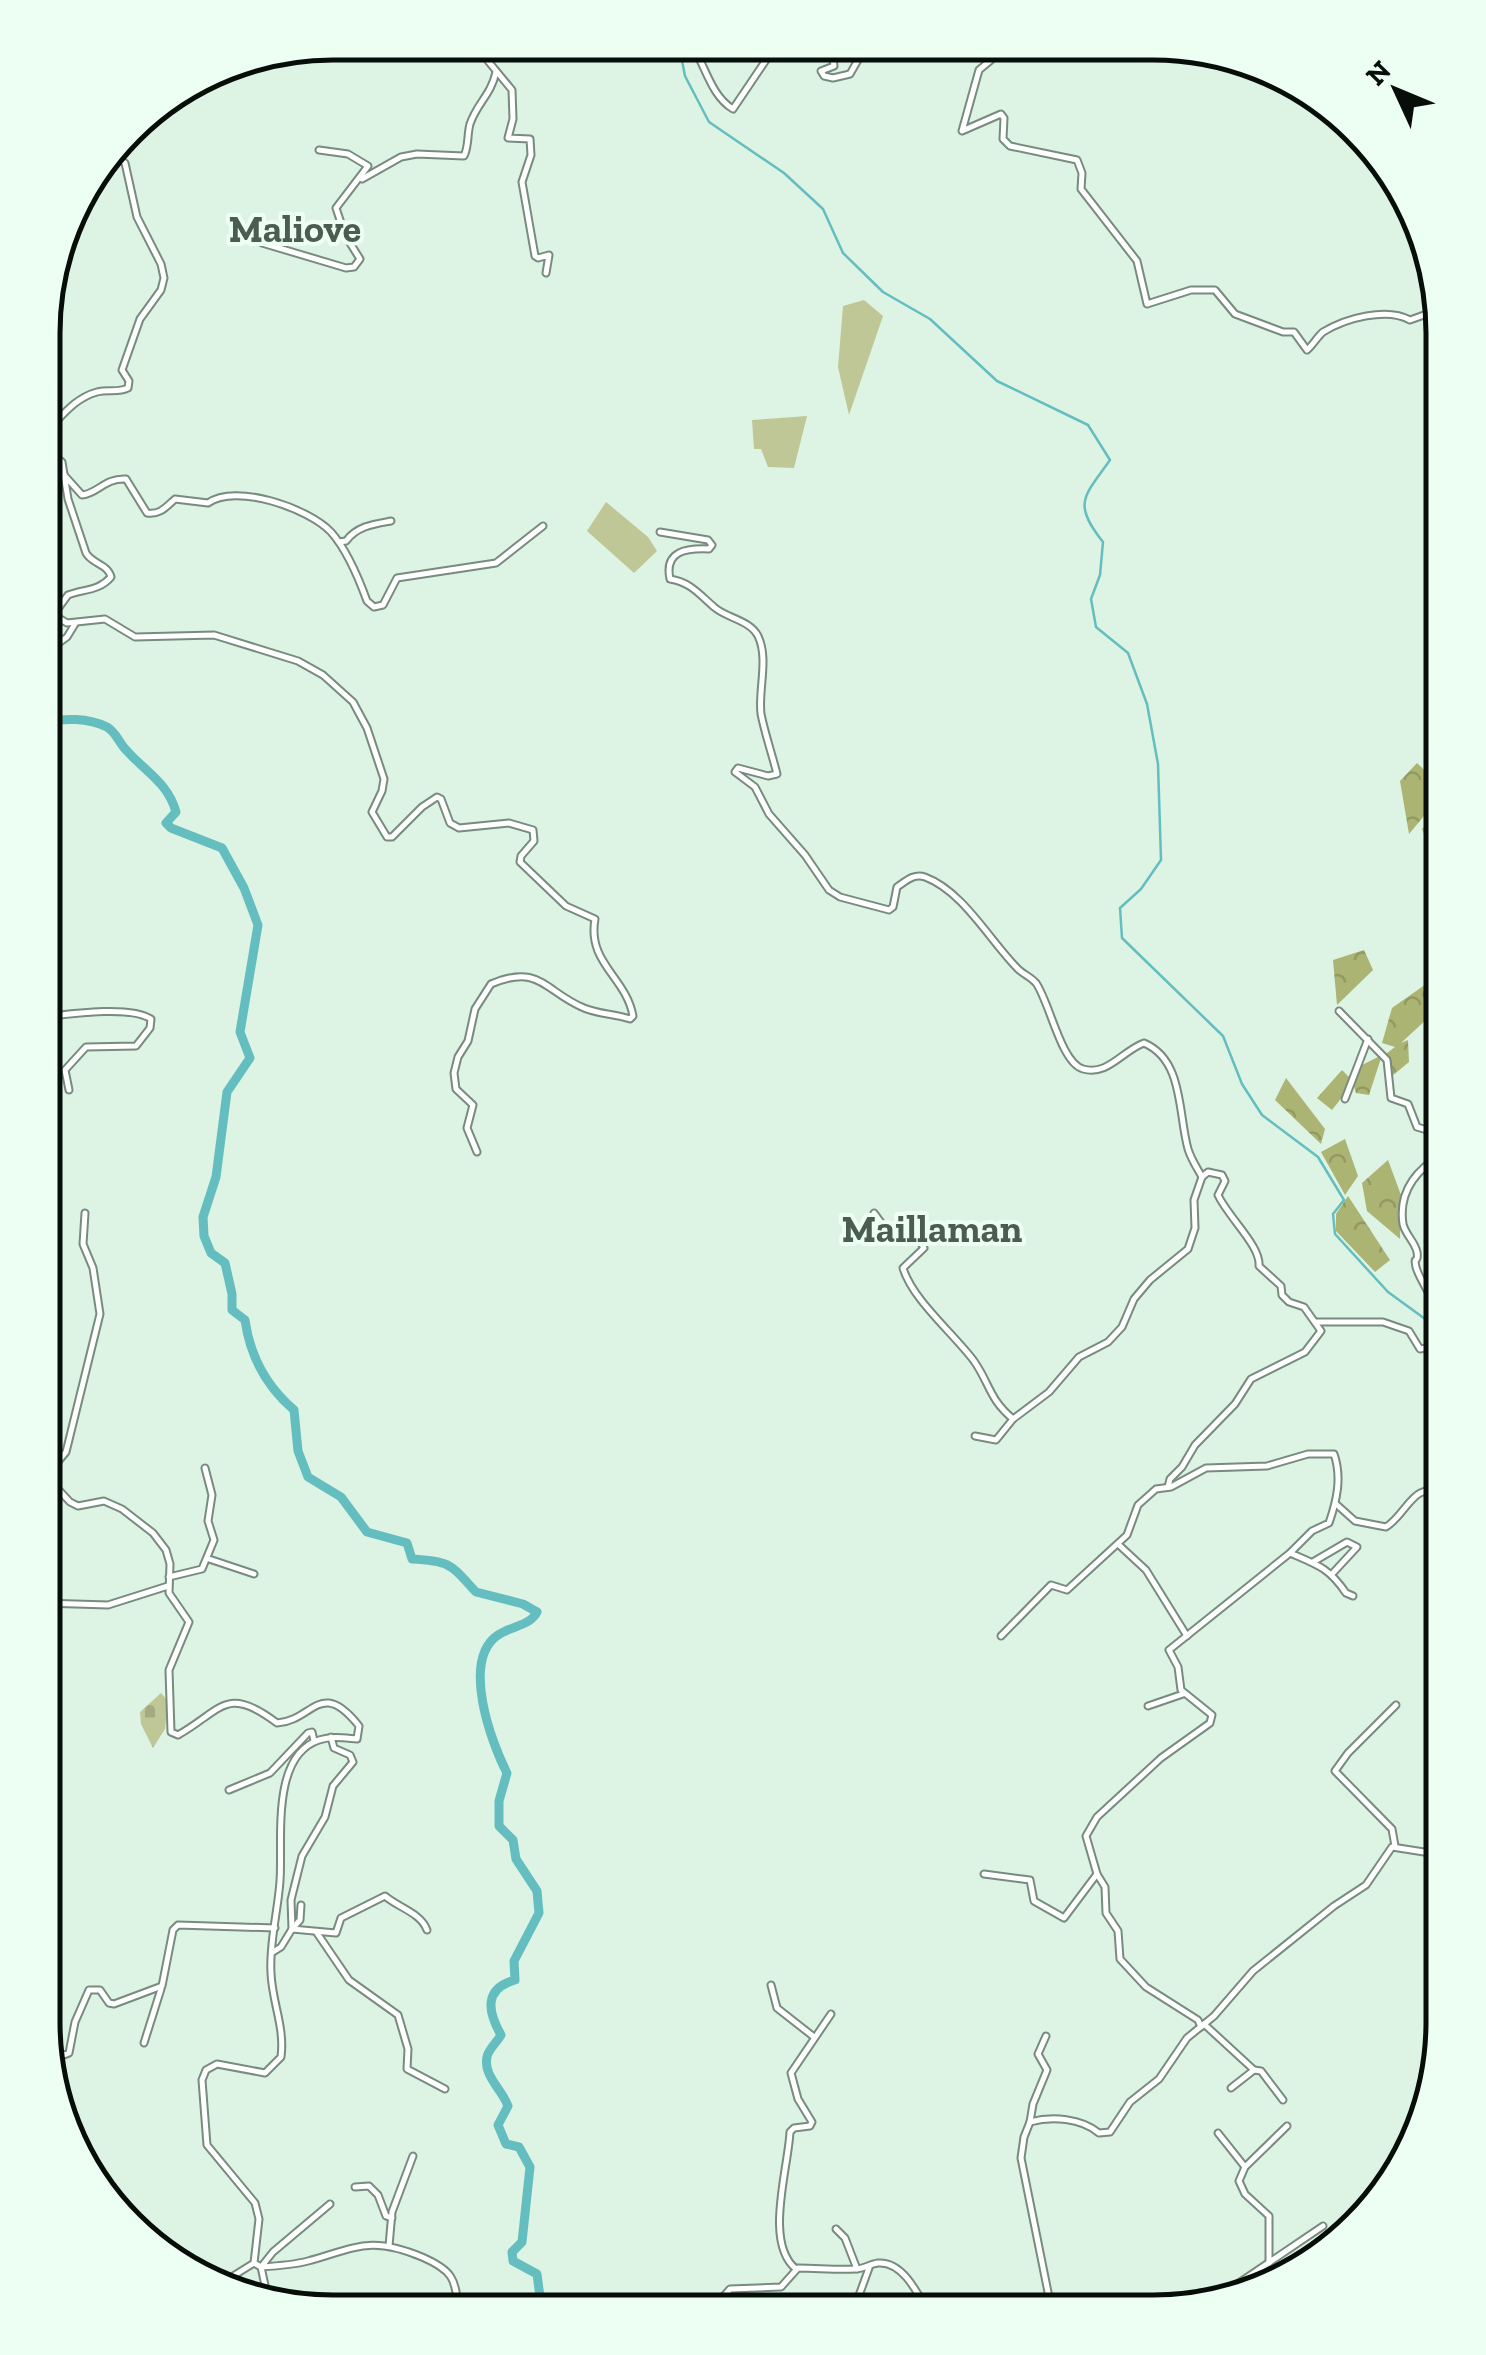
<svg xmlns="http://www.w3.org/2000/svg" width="1486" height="2355" font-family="'Zilla Slab',serif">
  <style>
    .green { fill: #bfc796 }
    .forest { fill: url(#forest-crowns) }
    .cemetery { fill: url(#cemetery-stones) }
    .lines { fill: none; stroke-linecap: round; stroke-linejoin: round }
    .stream { stroke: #64bec0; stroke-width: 2.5 }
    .river { stroke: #64bec0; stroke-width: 9 }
    .minor-casing { stroke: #778b7e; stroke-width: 9 }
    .minor { stroke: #fff; stroke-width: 5 }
    .labels { text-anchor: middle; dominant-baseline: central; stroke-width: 8; stroke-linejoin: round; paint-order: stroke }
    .quarter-label { font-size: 38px; font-weight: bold; fill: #4a5d50; stroke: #edfff3 }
    .rim { fill: none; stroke: #070e09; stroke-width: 5 }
  </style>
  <defs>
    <pattern id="forest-crowns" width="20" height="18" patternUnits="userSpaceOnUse" patternTransform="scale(2.5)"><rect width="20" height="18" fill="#abb473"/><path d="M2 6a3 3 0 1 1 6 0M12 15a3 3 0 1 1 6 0" fill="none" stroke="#929a62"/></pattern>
    <pattern id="cemetery-stones" width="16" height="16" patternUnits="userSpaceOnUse" patternTransform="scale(2.5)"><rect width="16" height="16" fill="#bfc796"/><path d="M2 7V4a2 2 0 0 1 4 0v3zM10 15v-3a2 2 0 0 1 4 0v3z" fill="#a3aa80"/></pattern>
  </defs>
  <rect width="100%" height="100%" fill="#ddf3e4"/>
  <g class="green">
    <path d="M864,300L883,316L849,415L838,367L843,306Z"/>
    <path d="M807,416L794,468L768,467L761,449H754L752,420Z"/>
    <path d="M606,502L648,537L657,551L634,573L587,531Z"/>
  </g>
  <g class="forest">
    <path d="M1417,763L1443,788V793L1409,834L1400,781Z"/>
    <path d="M1443,806V857L1436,862L1422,829Z"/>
    <path d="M1364,950L1373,970L1337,1005L1333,960Z"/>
    <path d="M1436,977L1441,1006L1401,1043L1408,1040L1409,1062L1392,1076L1387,1053L1395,1047L1382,1043L1392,1008Z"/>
    <path d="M1382,1055L1369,1095L1356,1093L1353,1083L1332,1110L1317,1098L1342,1070L1353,1081L1352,1070Z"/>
    <path d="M1286,1078L1325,1129L1321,1144L1275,1100Z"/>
    <path d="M1345,1139L1358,1176L1345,1195L1321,1152Z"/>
    <path d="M1388,1160L1401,1195L1400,1239L1367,1211L1362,1183Z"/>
    <path d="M1348,1196L1390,1260L1375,1272L1336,1231V1214Z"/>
  </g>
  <path class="cemetery" d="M161,1693L168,1701L165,1729L153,1748L141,1724L140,1712Z"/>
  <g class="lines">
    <path class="stream" d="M679,45L685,76L709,122L784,173L823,209L843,253L883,292L930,319L997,381L1088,425L1110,460C1084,497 1072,503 1103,542L1100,575L1091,599L1096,627L1128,653L1147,704L1158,764L1161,860L1141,889L1120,908L1122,938L1223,1036L1242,1084L1262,1115L1318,1157L1344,1200L1333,1214L1335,1234L1388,1292L1432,1324L1438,1336"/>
    <path class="river" d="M44,721C65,719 87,717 107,727C116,732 119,743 127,751C146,772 168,783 176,812L166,823L171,828L222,848L244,888L258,925L240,1032L250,1058L227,1092L216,1177L203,1217L204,1236L211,1253L225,1263L232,1294V1310L245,1320C250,1356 267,1387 294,1410L298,1451L308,1477L341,1497L367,1532L407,1543L412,1559C451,1561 450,1564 476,1592L523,1604L537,1612C530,1626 511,1626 498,1635C461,1660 491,1742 507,1773L499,1801V1826L513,1840L516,1859L537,1891L539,1913L514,1961L515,1980C483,1989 488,2012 501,2035C497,2042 488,2050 487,2057C483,2076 502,2089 508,2106L498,2125L506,2144L519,2147L530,2167L522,2242L512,2252L513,2261L537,2274L540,2297L547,2311"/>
    <defs>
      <g id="minor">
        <path d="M488,43V61L512,90L513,119L508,138L530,139L531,155L522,182L535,256L538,258L549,255L546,273"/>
        <path d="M692,45C705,65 711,96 733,109L768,57L781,45"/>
        <path d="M805,45L833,58L834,66L821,71L824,76L833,78L850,74L866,46"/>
        <path d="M951,46H960"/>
        <path d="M986,47L991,51V60L979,70L962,131L1001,114L1004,118L1003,139L1010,146L1077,160L1082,173L1081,189L1137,261L1147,304L1191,290H1215L1235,314L1283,332H1294L1307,350C1313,345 1317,337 1323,332C1346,318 1387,307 1410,320L1424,315L1440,316"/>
        <path d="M362,179L401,157L417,154L464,156C469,146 467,135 470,124C477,103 491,95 496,72"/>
        <path d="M262,243L346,268L354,267L360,259L345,235L336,208L368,166L348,154L319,150"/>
        <path d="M45,400L61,416"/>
        <path d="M45,438L47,431C63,415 75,398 97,392C109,389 118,393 128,388L129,381L122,370L140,319L161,290L164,278L161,264L137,217L125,163L121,160H106"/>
        <path d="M45,439L48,451L62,462L68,499L86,553C92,564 108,564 111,577C99,591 84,589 68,595L54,614"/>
        <path d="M64,475L82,495C99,493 104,478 126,479L147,513C160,515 166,507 175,499L208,503C236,483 308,508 331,532C347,550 359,579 367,601L374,607L383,605L397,578L496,563L543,526"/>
        <path d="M660,532L708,540L712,545L709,549C686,548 664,551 670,579C690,582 699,594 714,607C726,618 750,620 758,636C769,659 758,690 761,714C765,734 772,754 777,774L768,776L738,768L735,772L755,787L769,814L805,855L829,890L840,897L889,910L893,907L897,887C906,881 914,873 925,877C963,891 990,941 1018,969C1023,974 1031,977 1036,983C1050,1003 1061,1063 1083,1069C1108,1076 1122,1051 1144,1043C1184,1060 1178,1114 1188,1149C1191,1159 1197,1168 1202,1177L1194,1200L1195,1228L1188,1249L1150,1280L1134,1299L1122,1327L1108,1342L1079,1357L1049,1392L1013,1419L996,1440L975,1436"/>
        <path d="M339,542L346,541C357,526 374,524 391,521"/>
        <path d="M44,609L67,623L105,619L135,637L214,635L298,661L323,675L353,702L367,728L384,779L382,791L372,812L387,837H392L422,807L437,797L441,799L450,823L459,828L509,823L533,830L534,841L521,856L520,862L566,906L595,919C587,963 626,977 633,1016L630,1019C615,1014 598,1014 584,1008C545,992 540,963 491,984L475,1009L468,1041L458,1057L454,1073L456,1089L473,1105L467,1128L477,1152"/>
        <path d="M44,654L67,637L75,624"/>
        <path d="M1339,1011L1387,1060L1391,1098L1408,1104L1417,1127L1427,1130L1443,1126"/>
        <path d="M44,1017C69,1014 130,1005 151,1019L150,1028L136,1046L86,1047L65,1070L69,1090"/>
        <path d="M1443,1048L1427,994L1443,967"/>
        <path d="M1345,1099L1368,1039"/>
        <path d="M874,1213L891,1236L919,1240L924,1248L903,1268C912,1299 953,1333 974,1361C990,1384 989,1399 1013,1419"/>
        <path d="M1317,1322H1383L1409,1331L1420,1349C1472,1344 1421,1289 1416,1267C1413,1254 1419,1265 1417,1252C1415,1242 1405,1234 1403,1224C1398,1191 1417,1169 1443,1154"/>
        <path d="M43,1473L70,1502L78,1506L104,1501L122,1509L153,1533L166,1550L170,1564L169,1593L189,1622L169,1670L171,1732L178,1735C221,1711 226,1684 277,1723C313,1721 320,1677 359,1726L357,1739C344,1738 332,1736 319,1740C270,1756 283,1842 280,1881C278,1911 269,1943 271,1973C272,2002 285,2027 281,2057L265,2073L217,2064L206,2070L202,2080L207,2145L255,2203L259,2219L254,2263L261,2267L268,2299"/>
        <path d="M46,1476L66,1452L100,1314L93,1268L83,1244L85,1213"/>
        <path d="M1168,1487L1170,1479L1182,1467L1195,1445L1235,1404L1251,1379L1305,1352L1321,1331L1304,1307L1289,1302L1282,1295L1281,1286L1259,1266C1261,1246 1228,1217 1218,1195L1225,1181L1222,1175L1208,1172L1202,1177"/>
        <path d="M1336,1504L1355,1521L1386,1527C1408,1513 1414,1478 1443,1496"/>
        <path d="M1119,1545L1146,1570L1187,1636"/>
        <path d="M1290,1553C1318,1565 1329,1568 1346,1593L1353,1596"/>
        <path d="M209,1559L254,1574"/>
        <path d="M1313,1562L1347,1542L1357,1547L1332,1574"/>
        <path d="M169,1577L202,1569L214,1540L208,1521L212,1495L205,1468"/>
        <path d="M43,1603L108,1605L168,1586"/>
        <path d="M1001,1636L1051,1585L1067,1590L1127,1535L1138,1505L1156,1489L1171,1487L1206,1468L1267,1466L1308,1454H1334C1342,1477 1337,1500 1329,1523L1312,1531L1290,1553L1169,1650L1178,1667L1181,1690L1212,1715L1210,1723L1161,1758L1097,1817L1086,1836L1097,1874L1105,1887L1106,1913L1118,1931L1120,1959L1146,1987L1198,2020L1201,2027"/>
        <path d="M1148,1706L1183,1694"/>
        <path d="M229,1790L270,1773L308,1733L312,1732L314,1741"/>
        <path d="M1395,1846L1392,1829L1335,1771L1348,1753L1396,1705"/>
        <path d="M984,1874L1030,1880L1034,1901L1064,1918L1097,1874"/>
        <path d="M301,1905L300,1920L292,1929L336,1933L341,1918L385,1896C399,1908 421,1913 427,1930"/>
        <path d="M317,1933L349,1980L398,2015L408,2049L407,2069L445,2089"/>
        <path d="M273,1952L281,1947L292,1929L291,1900L302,1856L325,1817L333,1786L353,1762L350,1755L334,1748L331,1737"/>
        <path d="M771,1985L777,2008L814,2037"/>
        <path d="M1204,2024L1254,2070L1261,2071L1283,2100"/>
        <path d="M144,2043L161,1989"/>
        <path d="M49,2055L59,2057L69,2053L75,2022L89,1990H100L109,2003L114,2004L162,1986L173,1930L178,1925L275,1928"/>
        <path d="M1231,2088L1254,2070"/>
        <path d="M1030,2122L1033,2104L1047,2070L1038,2054L1046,2036"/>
        <path d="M1218,2133L1245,2167"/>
        <path d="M355,2187L369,2186L378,2195L386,2216L392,2218"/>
        <path d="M836,2229L845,2238L857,2269"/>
        <path d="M389,2246L392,2212L413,2156"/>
        <path d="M1269,2263V2216L1245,2194L1239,2181L1245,2167L1287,2126"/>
        <path d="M261,2267C277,2266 293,2265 308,2261C358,2247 371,2236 422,2257C452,2270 456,2278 458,2310"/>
        <path d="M261,2267L273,2252L330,2204"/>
        <path d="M796,2269C764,2243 788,2170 790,2132L794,2128L810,2126L812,2122L798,2099L791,2073L831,2014"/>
        <path d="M225,2281L254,2263"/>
        <path d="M1191,2305L1199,2293H1224L1323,2226"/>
        <path d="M724,2311V2296L730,2289L781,2287L798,2268C817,2268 836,2270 855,2269C864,2269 870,2264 878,2263C903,2261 918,2294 928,2312"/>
        <path d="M853,2312L869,2268"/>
        <path d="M1052,2312L1021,2158L1024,2137L1030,2122C1052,2116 1081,2118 1099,2133L1110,2132L1130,2102L1159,2079L1187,2038L1214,2016L1253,1971L1334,1906L1366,1885L1392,1847L1424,1852L1443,1850"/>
      </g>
    </defs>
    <use href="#minor" class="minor-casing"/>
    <use href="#minor" class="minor"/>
  </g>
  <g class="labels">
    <g class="quarter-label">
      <text x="295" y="229">Maliove</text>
      <text x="932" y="1229">Maillaman</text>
    </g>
  </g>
  <path d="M0 0H1486V2355H0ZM333 60H1153A273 273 0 0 1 1426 333V2022A273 273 0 0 1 1153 2295H333A273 273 0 0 1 60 2022V333A273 273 0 0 1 333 60Z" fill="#edfff3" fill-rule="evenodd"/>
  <path class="rim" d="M333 60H1153A273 273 0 0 1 1426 333V2022A273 273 0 0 1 1153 2295H333A273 273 0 0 1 60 2022V333A273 273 0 0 1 333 60Z"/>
  <g transform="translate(1396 90) rotate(314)" stroke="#edfff3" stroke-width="8" paint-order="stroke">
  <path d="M0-8L18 38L0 25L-18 38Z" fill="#070e09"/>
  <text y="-15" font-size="28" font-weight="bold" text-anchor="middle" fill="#070e09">N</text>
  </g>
</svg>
